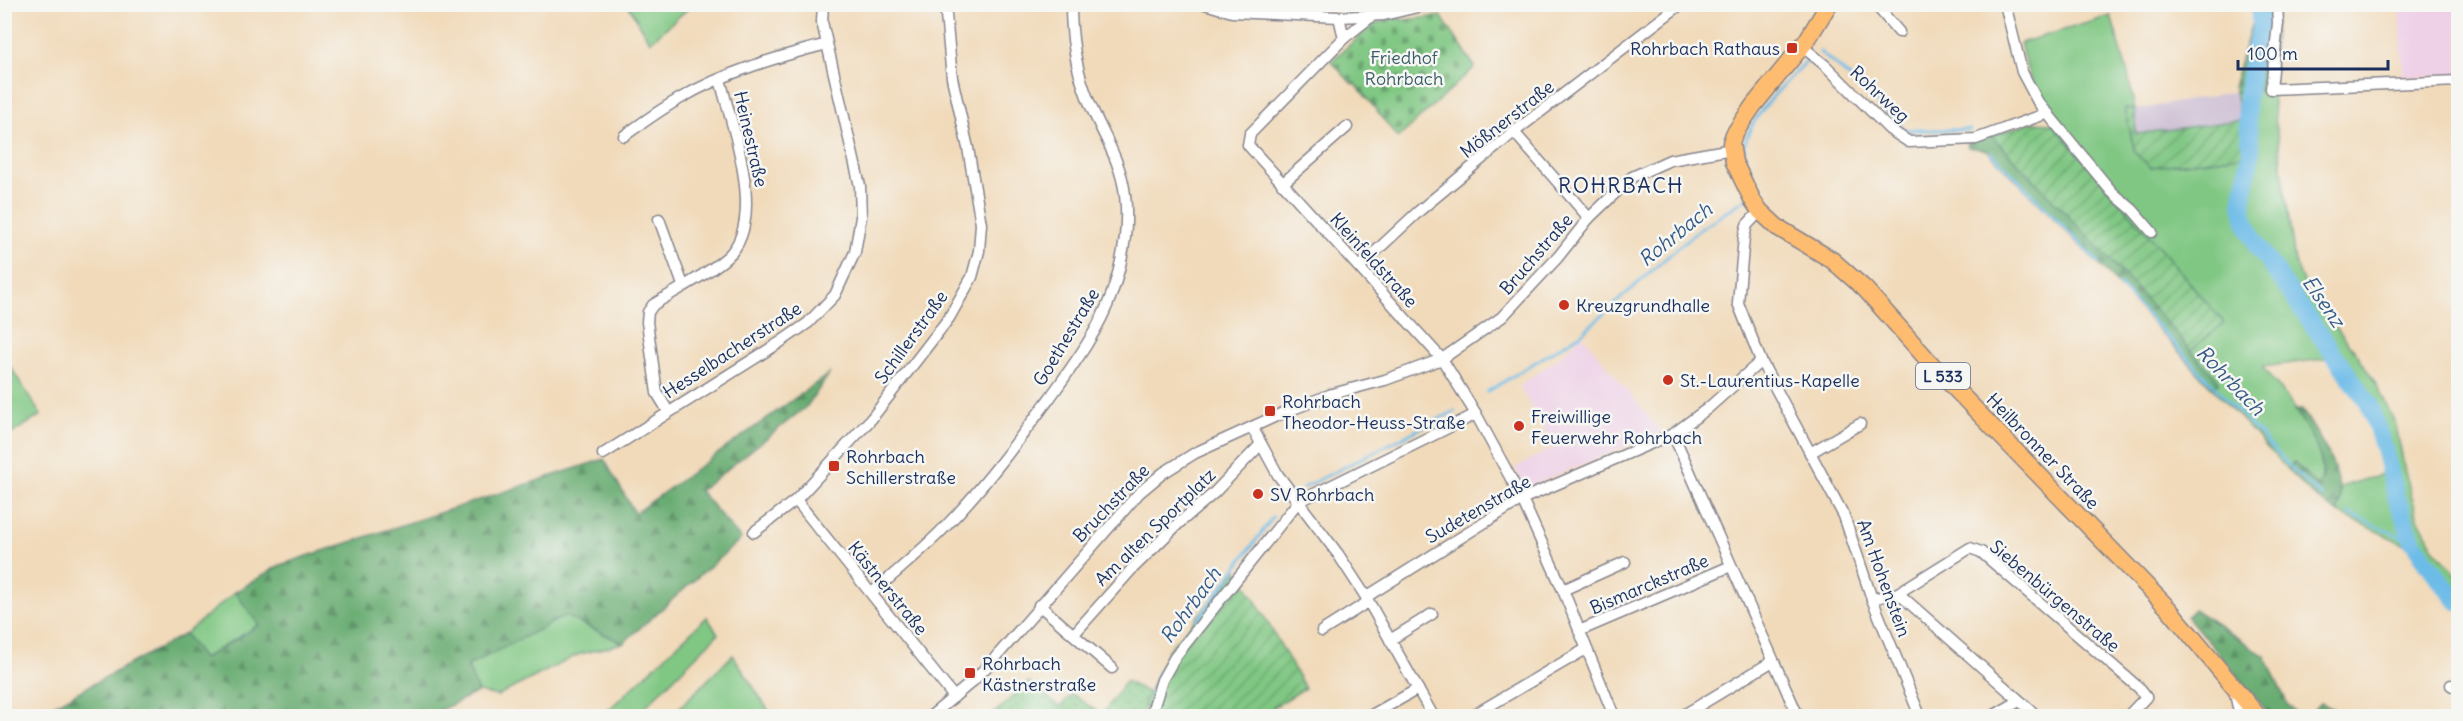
<svg xmlns="http://www.w3.org/2000/svg" width="2463" height="721" font-family="Delius,sans-serif">
  <style>
    .built { fill: #eed0e7 }
    .industrial { fill: #ccbed3 }
    .grass { fill: #80c783; stroke: #4e7b70; stroke-width: 1.5 }
    .forest { fill: url(#forest-firs); stroke: #426e68; stroke-width: 1.5 }
    .cemetery { fill: url(#cemetery-stones); stroke: #4e7b70; stroke-width: 1.5 }
    .park { fill: url(#park-dots); stroke: #4e7b70; stroke-width: 1.5 }
    .garden { fill: url(#garden-furrows); stroke: #4e7b70; stroke-width: 1.5 }
    .lines { fill: none; stroke-linecap: round; stroke-linejoin: round }
    .stream { stroke: #6dbce8; stroke-width: 3 }
    .river { stroke: #6dbce8; stroke-width: 18 }
    .minor-casing { stroke: #86848c; stroke-width: 13 }
    .primary-casing { stroke: #86848c; stroke-width: 19 }
    .minor { stroke: #fff; stroke-width: 10 }
    .primary { stroke: #febc70; stroke-width: 16 }
    .poi-dot { fill: #c8321e; stroke: #f6f6f2; stroke-width: 2 }
    .labels { text-anchor: middle; dominant-baseline: central; stroke-width: 5; stroke-linejoin: round; paint-order: stroke }
    .shield { fill: #f6f6f2; stroke: #5d6b8a; stroke-width: 1.5 }
    .shield-label { font-size: 16px; font-weight: bold; fill: #1b2f5e }
    .poi-label { font-size: 18px; fill: #1b2f5e; stroke: #f6f6f2; text-anchor: start }
    .park-label { font-size: 18px; fill: #395d69; stroke: #f6f6f2 }
    .street-label { font-size: 18px; fill: #1b2f5e; stroke: #f6f6f2 }
    .water-label { font-size: 20px; font-style: italic; fill: #345987; stroke: #f6f6f2 }
    .quarter-label { font-size: 21px; letter-spacing: 1.5px; fill: #1b2f5e; stroke: #f6f6f2 }
  </style>
  <defs>
    <pattern id="forest-firs" width="22" height="20" patternUnits="userSpaceOnUse" patternTransform="scale(1.5)"><rect width="22" height="20" fill="#68ac71"/><path d="M5 1l3.5 6h-7zM16 11l3.5 6h-7z" fill="#558c60"/></pattern>
    <pattern id="cemetery-stones" width="16" height="16" patternUnits="userSpaceOnUse" patternTransform="scale(1.5)"><rect width="16" height="16" fill="#80c783"/><path d="M2 7V4a2 2 0 0 1 4 0v3zM10 15v-3a2 2 0 0 1 4 0v3z" fill="#68a26e"/></pattern>
    <pattern id="park-dots" width="8" height="8" patternUnits="userSpaceOnUse" patternTransform="scale(1.5)"><rect width="8" height="8" fill="#80c783"/><path d="M2 2h.1M6 6h.1" fill="none" stroke="#68a26e" stroke-width="1.8" stroke-linecap="round"/></pattern>
    <pattern id="garden-furrows" width="10" height="10" patternUnits="userSpaceOnUse" patternTransform="scale(1.5)"><rect width="10" height="10" fill="#80c783"/><path d="M-1 1l2-2M0 10L10 0M9 11l2-2" fill="none" stroke="#68a26e"/></pattern>
  </defs>
  <rect width="100%" height="100%" fill="#f6f6f2"/>
  <filter id="ink" filterUnits="userSpaceOnUse"><feTurbulence type="fractalNoise" baseFrequency=".0167" numOctaves="2"/><feDisplacementMap in="SourceGraphic" scale="12" xChannelSelector="R" yChannelSelector="G"/><feConvolveMatrix kernelMatrix="1 2 1 2 8 2 1 2 1" color-interpolation-filters="sRGB"/></filter>
  <filter id="wash" filterUnits="userSpaceOnUse"><feTurbulence type="fractalNoise" baseFrequency=".008" numOctaves="4" result="noise"/><feDisplacementMap in="SourceGraphic" scale="24" xChannelSelector="R" yChannelSelector="G"/><feGaussianBlur stdDeviation="1.35" result="paint"/><feColorMatrix in="noise" values="0 0 0 0 0 0 0 0 0 0 0 0 0 0 0 0 0 1.4 0 .05"/><feComposite in="paint" operator="in"/></filter>
  <g filter="url(#wash)">
    <rect width="100%" height="100%" fill="#f1daba"/>
    <g class="built">
      <path d="M2399,5H2458V75L2403,77Z"/>
      <path d="M1582,335L1661,432L1525,488L1515,468L1554,447L1519,386L1561,356Z"/>
    </g>
    <path class="industrial" d="M2235,92L2240,120L2136,134L2135,110Z"/>
    <g class="grass">
      <path d="M628,5H692L650,42Z"/>
      <path d="M2111,16L2128,74L2135,110L2126,109L2135,153L2151,167L2247,155L2235,92L2271,89L2295,262L2307,291L2356,352L2376,384L2396,425L2405,472L2418,518L2434,548L2458,576V603L2428,572L2408,546L2337,512L2340,504V487L2386,473L2361,401L2333,358L2262,367C2282,390 2338,455 2318,487L2294,462L2287,469L2212,388L2219,382L2191,350L2223,322C2167,255 2109,190 2052,123L2058,116C2035,102 2026,68 2020,43Z"/>
      <path d="M5,358L41,415L5,438H4Z"/>
      <path d="M235,592L259,625L203,659L185,634Z"/>
      <path d="M565,616L623,643L577,655L498,696L478,692L467,666Z"/>
      <path d="M707,617L718,634L636,716H602Z"/>
      <path d="M733,655L772,716H671Z"/>
    </g>
    <g class="forest">
      <path d="M2257,5H2277L2271,89L2235,92L2233,87Z"/>
      <path d="M1992,136L2116,266L2219,382L2212,388L2107,273L1987,150L1968,147L1967,142Z"/>
      <path d="M830,373L807,406L700,491L741,539L623,643L565,616L468,666L478,692L428,716H34L185,634L203,659L259,625L235,592L280,565L604,459L635,513Z"/>
      <path d="M2295,410H2302C2319,437 2349,479 2337,512L2311,494L2287,469L2294,462L2318,487C2333,467 2307,429 2295,410Z"/>
      <path d="M2194,609L2265,656L2288,705L2299,716H2271L2187,616Z"/>
      <path d="M2320,703L2349,716H2308Z"/>
    </g>
    <path class="cemetery" d="M1441,16L1475,67L1398,138L1355,83L1352,84L1331,61L1374,24L1397,17L1403,20Z"/>
    <path class="park" d="M1126,681L1149,693L1141,716H991L1029,682L1060,707L1072,694L1102,715Z"/>
    <g class="garden">
      <path d="M2125,109L2135,110L2136,134L2240,120L2247,155L2151,167L2135,153Z"/>
      <path d="M2031,122L2052,123C2109,190 2167,255 2224,323L2191,350L2116,266L1992,136Z"/>
      <path d="M1238,570L1305,688L1260,716H1149L1144,704L1168,650Z"/>
    </g>
    <g class="lines">
      <g class="stream">
        <path d="M1820,52L1850,77L1905,130H1970"/>
        <path d="M1991,152L2099,263"/>
        <path d="M1755,193L1759,187C1754,178 1747,168 1745,157C1737,128 1788,80 1807,61"/>
        <path d="M2119,285L2293,470L2322,497"/>
        <path d="M1487,392L1581,334L1693,234L1747,198"/>
        <path d="M1303,488L1455,411"/>
        <path d="M2348,513L2413,542"/>
        <path d="M1197,621L1273,517"/>
        <path d="M1151,697L1157,675L1166,663"/>
      </g>
      <path class="river" d="M2258,4L2260,10V31L2254,50L2246,104L2251,151L2242,204L2246,223L2257,246L2369,404L2384,449L2396,496L2413,542L2433,571L2458,602"/>
    </g>
  </g>
  <g filter="url(#ink)">
    <g class="lines">
      <defs>
        <g id="minor">
          <path d="M1205,4L1232,12L1339,17L1384,15L1430,4"/>
          <path d="M1875,4L1899,32"/>
          <path d="M2005,4L2022,72L2038,102L2112,192L2133,210L2152,232"/>
          <path d="M2277,4L2278,23L2271,89L2458,81"/>
          <path d="M1339,17L1344,38L1250,134L1248,145L1442,359L1476,414L1522,499L1563,590L1614,716"/>
          <path d="M1344,38L1372,16"/>
          <path d="M1802,46L1826,66L1889,129L1909,142L1976,139L2048,113"/>
          <path d="M1514,132L1589,218"/>
          <path d="M624,136C642,123 661,109 681,98C726,72 777,57 827,44"/>
          <path d="M1282,184L1347,127"/>
          <path d="M1760,211L1747,225L1744,237L1738,303L1761,361L1844,516L1872,599L1920,716"/>
          <path d="M659,219L683,285"/>
          <path d="M1359,267L1419,211L1514,132L1681,4"/>
          <path d="M668,411L657,393L647,322L648,312L653,305C676,290 705,276 726,258C769,222 731,125 720,79"/>
          <path d="M1252,427L1278,475L1338,554L1366,597L1433,716"/>
          <path d="M1673,434L1798,716"/>
          <path d="M1810,453L1860,424"/>
          <path d="M603,454L779,343L808,323L835,295L855,252L861,217L860,186L822,22L823,4"/>
          <path d="M796,500L954,697"/>
          <path d="M754,532L796,500L872,418L949,318L972,277L979,251L981,224L968,148L952,78L945,4"/>
          <path d="M1563,590L1625,562"/>
          <path d="M872,593C897,571 923,550 946,526C984,487 1017,442 1049,399C1072,367 1099,331 1112,293C1123,261 1129,229 1125,195C1121,158 1098,128 1086,94C1075,65 1071,35 1071,4"/>
          <path d="M1898,593L2037,716"/>
          <path d="M1366,597L1522,499L1673,434L1707,409L1761,361"/>
          <path d="M1872,599L1898,593L1970,548L1981,552L2139,688L2146,697L2128,716"/>
          <path d="M1039,605L1112,668"/>
          <path d="M1322,631L1368,602"/>
          <path d="M1579,631L1731,566"/>
          <path d="M1074,634L1132,569L1179,523L1214,493L1261,444"/>
          <path d="M1390,640L1432,614"/>
          <path d="M2451,685L2458,689"/>
          <path d="M2235,694L2240,716"/>
          <path d="M1152,712L1162,680L1175,657L1298,502L1476,414"/>
          <path d="M931,716L973,681L996,657L1139,493L1163,473L1195,453L1285,412L1332,394L1385,380L1442,359L1502,317L1558,257L1589,218L1632,177L1670,160L1732,149"/>
          <path d="M1370,716L1418,689"/>
          <path d="M1472,716L1586,649"/>
          <path d="M1682,716L1773,661"/>
          <path d="M1993,716L2019,701"/>
        </g>
        <path id="primary" d="M1829,4L1807,40L1753,106L1734,134L1731,143L1734,162L1753,201L1760,211L1777,227L1832,260L1865,289L1934,367L2169,609L2258,716"/>
      </defs>
      <use href="#minor" class="minor-casing"/>
      <use href="#primary" class="primary-casing"/>
      <use href="#minor" class="minor"/>
      <use href="#primary" class="primary"/>
    </g>
  </g>
  <g class="poi-dot">
    <rect x="1786" y="42" width="12" height="12" rx="3"/>
    <circle cx="1564" cy="305" r="6"/>
    <circle cx="1668" cy="380" r="6"/>
    <rect x="1264" y="405" width="12" height="12" rx="3"/>
    <circle cx="1519" cy="426" r="6"/>
    <rect x="828" y="460" width="12" height="12" rx="3"/>
    <circle cx="1258" cy="494" r="6"/>
    <rect x="964" y="667" width="12" height="12" rx="3"/>
  </g>
  <g class="labels">
    <rect class="shield" x="1916" y="363" width="54" height="26" rx="4.5"/>
    <g class="shield-label">
      <text x="1943" y="376">L 533</text>
    </g>
    <g class="poi-label">
      <text x="1780" y="48" text-anchor="end">Rohrbach Rathaus</text>
      <text x="1576" y="305">Kreuzgrundhalle</text>
      <text x="1680" y="380">St.-Laurentius-Kapelle</text>
      <text x="1282" y="401">Rohrbach<tspan x="1282" dy="21">Theodor-Heuss-Straße</tspan></text>
      <text x="1531" y="416">Freiwillige<tspan x="1531" dy="21">Feuerwehr Rohrbach</tspan></text>
      <text x="846" y="456">Rohrbach<tspan x="846" dy="21">Schillerstraße</tspan></text>
      <text x="1270" y="494">SV Rohrbach</text>
      <text x="982" y="663">Rohrbach<tspan x="982" dy="21">Kästnerstraße</tspan></text>
    </g>
    <g class="park-label">
      <text x="1404" y="57">Friedhof<tspan x="1404" dy="21">Rohrbach</tspan></text>
    </g>
    <g class="street-label">
      <text transform="translate(1880 94) rotate(43)">Rohrweg</text>
      <text transform="translate(1507 119) rotate(-38)">Mößnerstraße</text>
      <text transform="translate(751 139) rotate(77)">Heinestraße</text>
      <text transform="translate(1536 254) rotate(-49)">Bruchstraße</text>
      <text transform="translate(1374 260) rotate(48)">Kleinfeldstraße</text>
      <text transform="translate(911 337) rotate(-54)">Schillerstraße</text>
      <text transform="translate(1066 337) rotate(-59)">Goethestraße</text>
      <text transform="translate(732 350) rotate(-33)">Hesselbacherstraße</text>
      <text transform="translate(2043 451) rotate(46)">Heilbronner Straße</text>
      <text transform="translate(1111 503) rotate(-46)">Bruchstraße</text>
      <text transform="translate(1478 509) rotate(-30)">Sudetenstraße</text>
      <text transform="translate(1155 527) rotate(-44)">Am alten Sportplatz</text>
      <text transform="translate(1884 578) rotate(70)">Am Hohenstein</text>
      <text transform="translate(1649 584) rotate(-23)">Bismarckstraße</text>
      <text transform="translate(888 588) rotate(51)">Kästnerstraße</text>
      <text transform="translate(2055 596) rotate(40)">Siebenbürgenstraße</text>
    </g>
    <g class="water-label">
      <text transform="translate(1675 234) rotate(-39)">Rohrbach</text>
      <text transform="translate(2324 301) rotate(55)">Elsenz</text>
      <text transform="translate(2231 380) rotate(46)">Rohrbach</text>
      <text transform="translate(1190 605) rotate(-54)">Rohrbach</text>
    </g>
    <g class="quarter-label">
      <text x="1621" y="185">ROHRBACH</text>
    </g>
  </g>
  <rect width="2463" height="721" fill="none" stroke="#f6f6f2" stroke-width="24"/>
  <path d="M2238 60v9h150v-9" fill="none" stroke="#1b2f5e" stroke-width="3"/>
  <text x="2247" y="60" font-size="18" fill="#1b2f5e" stroke="#f6f6f2" stroke-width="4.5" paint-order="stroke">100 m</text>
</svg>
